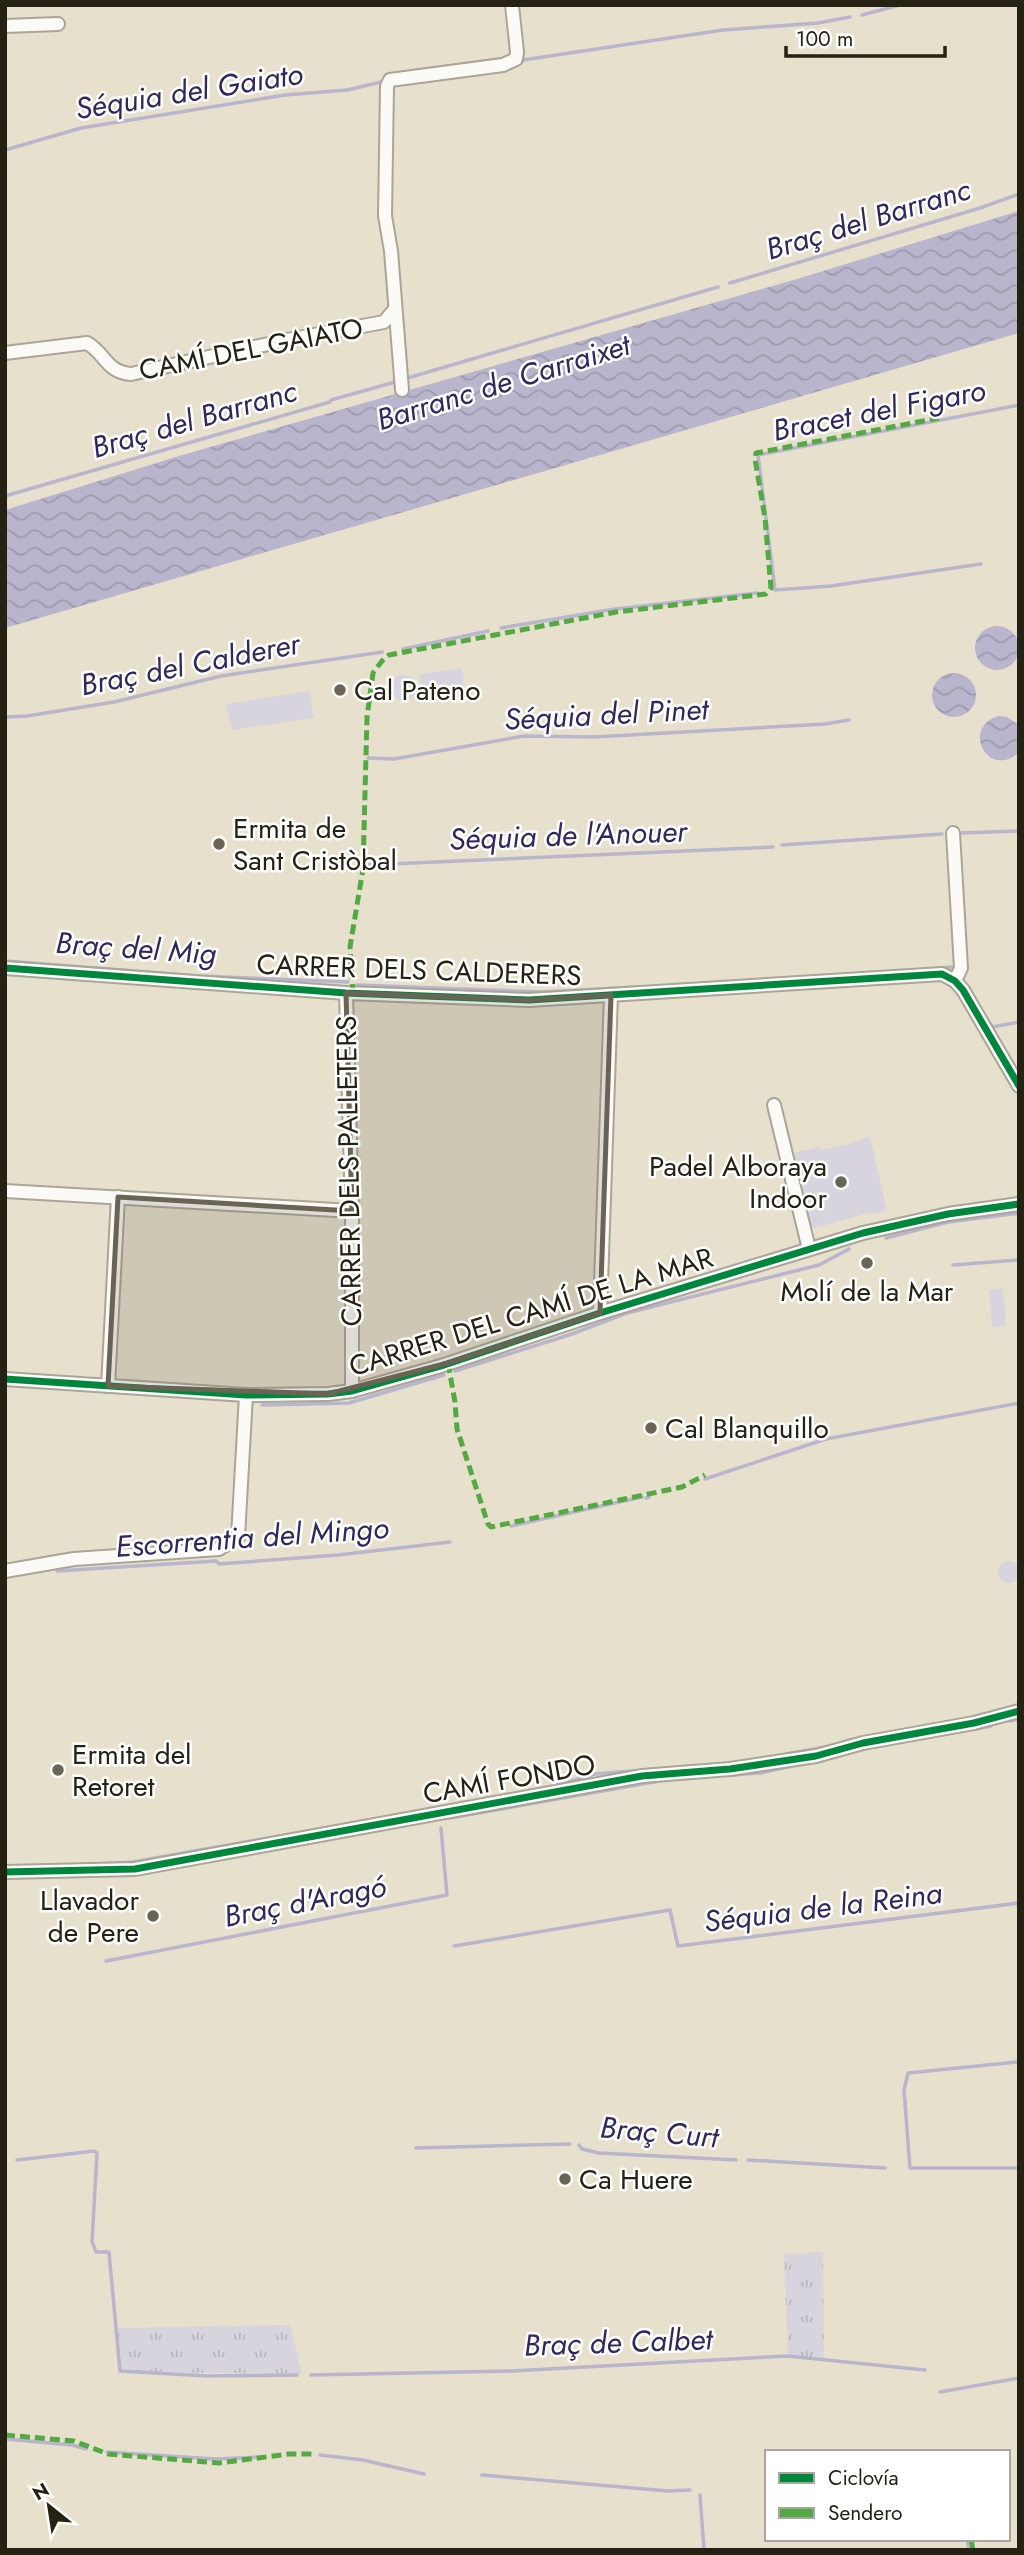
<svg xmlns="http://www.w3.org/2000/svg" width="1024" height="2555" font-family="Jost,sans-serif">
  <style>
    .grass { fill: url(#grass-tufts) }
    .garden { fill: #d8d4dd }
    .water { fill: url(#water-waves) }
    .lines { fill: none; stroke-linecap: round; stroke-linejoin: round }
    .stream { stroke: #b8b5cd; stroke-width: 3.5 }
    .minor-casing { stroke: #aaa596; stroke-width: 16 }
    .minor { stroke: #fbfaf7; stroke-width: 12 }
    .quiet { stroke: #53aa42; stroke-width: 5; stroke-dasharray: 10 5; stroke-linecap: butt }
    .cycleway-casing { stroke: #fff; stroke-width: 11 }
    .cycleway { stroke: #00873e; stroke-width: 7 }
    .marked { fill: #696454; fill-opacity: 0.2; stroke: #696454; stroke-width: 5; stroke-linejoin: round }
    .poi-dot { fill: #696454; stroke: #fff; stroke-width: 2.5 }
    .labels { text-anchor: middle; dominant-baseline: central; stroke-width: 5; stroke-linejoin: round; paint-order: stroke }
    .street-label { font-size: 28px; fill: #252113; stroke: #fff }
    .poi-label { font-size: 28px; fill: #252113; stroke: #fff; text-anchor: start }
    .water-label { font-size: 30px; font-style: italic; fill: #2f275d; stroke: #fff }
  </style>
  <defs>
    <pattern id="grass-tufts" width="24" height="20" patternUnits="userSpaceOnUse" patternTransform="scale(1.75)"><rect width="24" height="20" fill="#d8d4dd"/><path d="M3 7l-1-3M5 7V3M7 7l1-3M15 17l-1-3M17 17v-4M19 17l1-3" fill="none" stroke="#b9b6bd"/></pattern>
    <pattern id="water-waves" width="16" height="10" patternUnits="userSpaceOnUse" patternTransform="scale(1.75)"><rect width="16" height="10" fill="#b8b5cd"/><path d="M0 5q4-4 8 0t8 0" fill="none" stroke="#9e9baf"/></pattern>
  </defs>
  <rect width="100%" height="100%" fill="#e7e0cc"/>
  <g class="grass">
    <path d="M823,2252L824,2358L788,2355L784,2254Z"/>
    <path d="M290,2325L302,2374L131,2372L121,2369L116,2328Z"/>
  </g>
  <g class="garden">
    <path d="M462,668L465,697L423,703L419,674Z"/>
    <circle cx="404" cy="688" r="13"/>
    <path d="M309,691L314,718L232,730L226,704Z"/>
    <path d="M870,1136L887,1211L861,1215L811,1229L794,1153L819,1147L821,1150L846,1145Z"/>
    <path d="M1003,1288L1006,1326L992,1327L990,1290Z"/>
    <circle cx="1009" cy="1572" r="11"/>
  </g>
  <g class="water">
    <path d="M1019,211V333L5,628V510L179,456L797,279Z"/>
    <circle cx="997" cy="648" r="22"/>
    <circle cx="954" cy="695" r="22"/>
    <path d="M999,716L1007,717L1019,725V752C988,781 960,726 999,716Z"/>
  </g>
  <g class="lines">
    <g class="stream">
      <path d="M862,15L900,5"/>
      <path d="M523,60L723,30L818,23L850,17"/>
      <path d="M397,73L506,58"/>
      <path d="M5,150L81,128L285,95L347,90L381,82"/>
      <path d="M730,283L980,208L1019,194"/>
      <path d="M404,379L718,287"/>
      <path d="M5,496L330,402L331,400L395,382"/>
      <path d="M981,564L831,586L775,590L758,455L1019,405"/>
      <path d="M501,628L615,609L757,593"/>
      <path d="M403,649L488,631"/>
      <path d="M5,717L27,716L114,702L221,676L382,652"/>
      <path d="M368,758L394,759L524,736L594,737L825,724L849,720"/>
      <path d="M962,833L1019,831"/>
      <path d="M782,845L942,834"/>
      <path d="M366,865L773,847"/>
      <path d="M5,961L200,976L348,982"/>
      <path d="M939,968L952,967"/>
      <path d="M357,985L542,992L638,987"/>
      <path d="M992,1027L1019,1022"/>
      <path d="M886,1238L948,1222L1019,1213"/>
      <path d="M953,1265L1019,1260"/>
      <path d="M455,1371L569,1335L627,1313L819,1265L849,1249"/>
      <path d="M262,1405L349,1403L444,1375"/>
      <path d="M705,1479L826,1439L1019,1403"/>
      <path d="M646,1498L649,1497"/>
      <path d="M511,1526L642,1497"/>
      <path d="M57,1571L216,1561L219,1564L338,1555L450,1542"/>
      <path d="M1010,1721L1019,1719"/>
      <path d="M875,1747L991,1726"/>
      <path d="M786,1754L826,1747"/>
      <path d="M732,1775L760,1773L807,1763"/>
      <path d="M554,1786L595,1774L691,1766"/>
      <path d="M390,1816L402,1814"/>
      <path d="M450,1818L665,1780"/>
      <path d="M99,1864L133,1862L380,1818"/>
      <path d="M454,1946L670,1910L678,1946L1019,1903"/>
      <path d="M106,1961L447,1895L441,1828"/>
      <path d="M1017,2062L908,2073L904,2090L910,2168H1019"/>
      <path d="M579,2145L582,2149L599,2153L736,2160"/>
      <path d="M416,2148L570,2144"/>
      <path d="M17,2160L94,2151L97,2153L92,2241L96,2252H109L120,2371L207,2376L297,2375"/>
      <path d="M748,2160L885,2168"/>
      <path d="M311,2375L512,2371L787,2356L925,2370"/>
      <path d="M940,2392L1019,2378"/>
      <path d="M5,2439L72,2445L86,2449"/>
      <path d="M107,2452L215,2459L260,2457"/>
      <path d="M320,2455L363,2460L424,2474"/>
      <path d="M482,2475L668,2491L690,2490"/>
      <path d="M700,2495L704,2550"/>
      <path d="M967,2539L969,2550"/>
    </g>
    <defs>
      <g id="minor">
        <path d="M5,26L58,24"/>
        <path d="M5,353L87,343C106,354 106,372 131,374L287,340L384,322L394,310"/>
        <path d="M402,390L391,251L385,216L387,86L390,80L503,65L516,59L517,52L512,5"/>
        <path d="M953,833L961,968L955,981"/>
        <path d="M5,968L346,993L529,1000L942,974L955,981L963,990L1019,1086"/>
        <path d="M346,993L352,1211V1391"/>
        <path d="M774,1105L809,1249"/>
        <path d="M5,1191L352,1211"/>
        <path d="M600,1313L611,995"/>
        <path d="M5,1379L246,1395L328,1394L352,1391L441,1366L600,1313L863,1233L948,1214L1019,1204"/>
        <path d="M108,1386L118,1197"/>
        <path d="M5,1571L74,1559L219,1549L238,1537L246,1395"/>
        <path d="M5,1872L135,1869L642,1776L730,1769L816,1756L863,1743L974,1723L1019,1711"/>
      </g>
    </defs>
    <use href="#minor" class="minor-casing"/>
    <use href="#minor" class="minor"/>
    <g class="quiet">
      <path d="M353,994L350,947L363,869L367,717L373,673L382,661L389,655L616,612L766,594L771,588L765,518L755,459L756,453L939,418"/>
      <path d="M448,1363L455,1402L457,1429L488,1524L491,1527L682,1487L705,1475"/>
      <path d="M5,2435L74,2441L108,2454L219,2463L289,2454H314"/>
      <path d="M971,2539L973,2550"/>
    </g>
    <defs>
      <g id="cycleway">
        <path d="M5,968L346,993L529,1000L942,974L955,981L963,990L1019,1086"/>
        <path d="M5,1379L246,1395L328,1394L352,1391L441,1366L600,1313L863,1233L948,1214L1019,1204"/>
        <path d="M5,1872L135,1869L642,1776L730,1769L816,1756L863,1743L974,1723L1019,1711"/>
      </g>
    </defs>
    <use href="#cycleway" class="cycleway-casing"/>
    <use href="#cycleway" class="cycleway"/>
  </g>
  <path class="marked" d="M346,993L529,1000L611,995L600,1313L448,1363L328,1394L108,1386L118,1197L352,1211Z"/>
  <g class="poi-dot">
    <circle cx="340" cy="690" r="7"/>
    <circle cx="219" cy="844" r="7"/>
    <circle cx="841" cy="1182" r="7"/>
    <circle cx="867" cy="1263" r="7"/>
    <circle cx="651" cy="1428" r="7"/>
    <circle cx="58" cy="1770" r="7"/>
    <circle cx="153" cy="1916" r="7"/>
    <circle cx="565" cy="2179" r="7"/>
  </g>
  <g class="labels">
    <g class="street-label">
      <text transform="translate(251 349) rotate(-11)">CAMÍ DEL GAIATO</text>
      <text transform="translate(419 970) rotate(2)">CARRER DELS CALDERERS</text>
      <text transform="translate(349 1171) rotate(-91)">CARRER DELS PALLETERS</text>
      <text transform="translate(531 1312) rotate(-17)">CARRER DEL CAMÍ DE LA MAR</text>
      <text transform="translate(509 1779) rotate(-10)">CAMÍ FONDO</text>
    </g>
    <g class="poi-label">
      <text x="354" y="690">Cal Pateno</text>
      <text x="233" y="828">Ermita de<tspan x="233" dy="32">Sant Cristòbal</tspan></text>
      <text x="827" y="1166" text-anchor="end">Padel Alboraya<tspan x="827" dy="32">Indoor</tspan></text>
      <text x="867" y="1291" text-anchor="middle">Molí de la Mar</text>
      <text x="665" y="1428">Cal Blanquillo</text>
      <text x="72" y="1754">Ermita del<tspan x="72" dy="32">Retoret</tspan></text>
      <text x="139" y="1900" text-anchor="end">Llavador<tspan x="139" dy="32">de Pere</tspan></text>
      <text x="579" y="2179">Ca Huere</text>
    </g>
    <g class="water-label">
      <text transform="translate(189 91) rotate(-9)">Séquia del Gaiato</text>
      <text transform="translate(868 219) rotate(-17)">Braç del Barranc</text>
      <text transform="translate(503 382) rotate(-17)">Barranc de Carraixet</text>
      <text transform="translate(879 410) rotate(-11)">Bracet del Figaro</text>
      <text transform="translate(194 419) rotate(-16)">Braç del Barranc</text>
      <text transform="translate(190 664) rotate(-11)">Braç del Calderer</text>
      <text transform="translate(606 714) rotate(-3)">Séquia del Pinet</text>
      <text transform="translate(568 835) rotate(-2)">Séquia de l'Anouer</text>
      <text transform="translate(136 948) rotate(4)">Braç del Mig</text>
      <text transform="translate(252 1537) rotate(-4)">Escorrentia del Mingo</text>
      <text transform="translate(305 1901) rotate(-11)">Braç d'Aragó</text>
      <text transform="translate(823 1907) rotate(-7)">Séquia de la Reina</text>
      <text transform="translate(659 2132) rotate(5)">Braç Curt</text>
      <text transform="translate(618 2342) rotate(-2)">Braç de Calbet</text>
    </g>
  </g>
  <rect width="1024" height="2555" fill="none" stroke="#252113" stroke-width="14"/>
  <rect x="765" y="2450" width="245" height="91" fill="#ffffff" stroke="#a8a6a1" stroke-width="2"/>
  <rect x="779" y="2473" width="35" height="10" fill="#00873e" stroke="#a8a6a1" stroke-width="2"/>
  <text x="828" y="2485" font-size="21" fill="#252113">Ciclovía</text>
  <rect x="779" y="2508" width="35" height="10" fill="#53aa42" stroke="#a8a6a1" stroke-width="2"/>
  <text x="828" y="2520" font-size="21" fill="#252113">Sendero</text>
  <g transform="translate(49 2506) rotate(330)" stroke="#ffffff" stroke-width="5" paint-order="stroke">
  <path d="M0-5L12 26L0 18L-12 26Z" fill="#252113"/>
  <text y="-10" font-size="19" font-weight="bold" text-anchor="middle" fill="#252113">N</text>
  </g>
  <path d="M786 46v10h159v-10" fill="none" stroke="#252113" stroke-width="3.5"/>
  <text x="796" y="46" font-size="21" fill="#252113" stroke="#ffffff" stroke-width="5" paint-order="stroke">100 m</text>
</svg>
